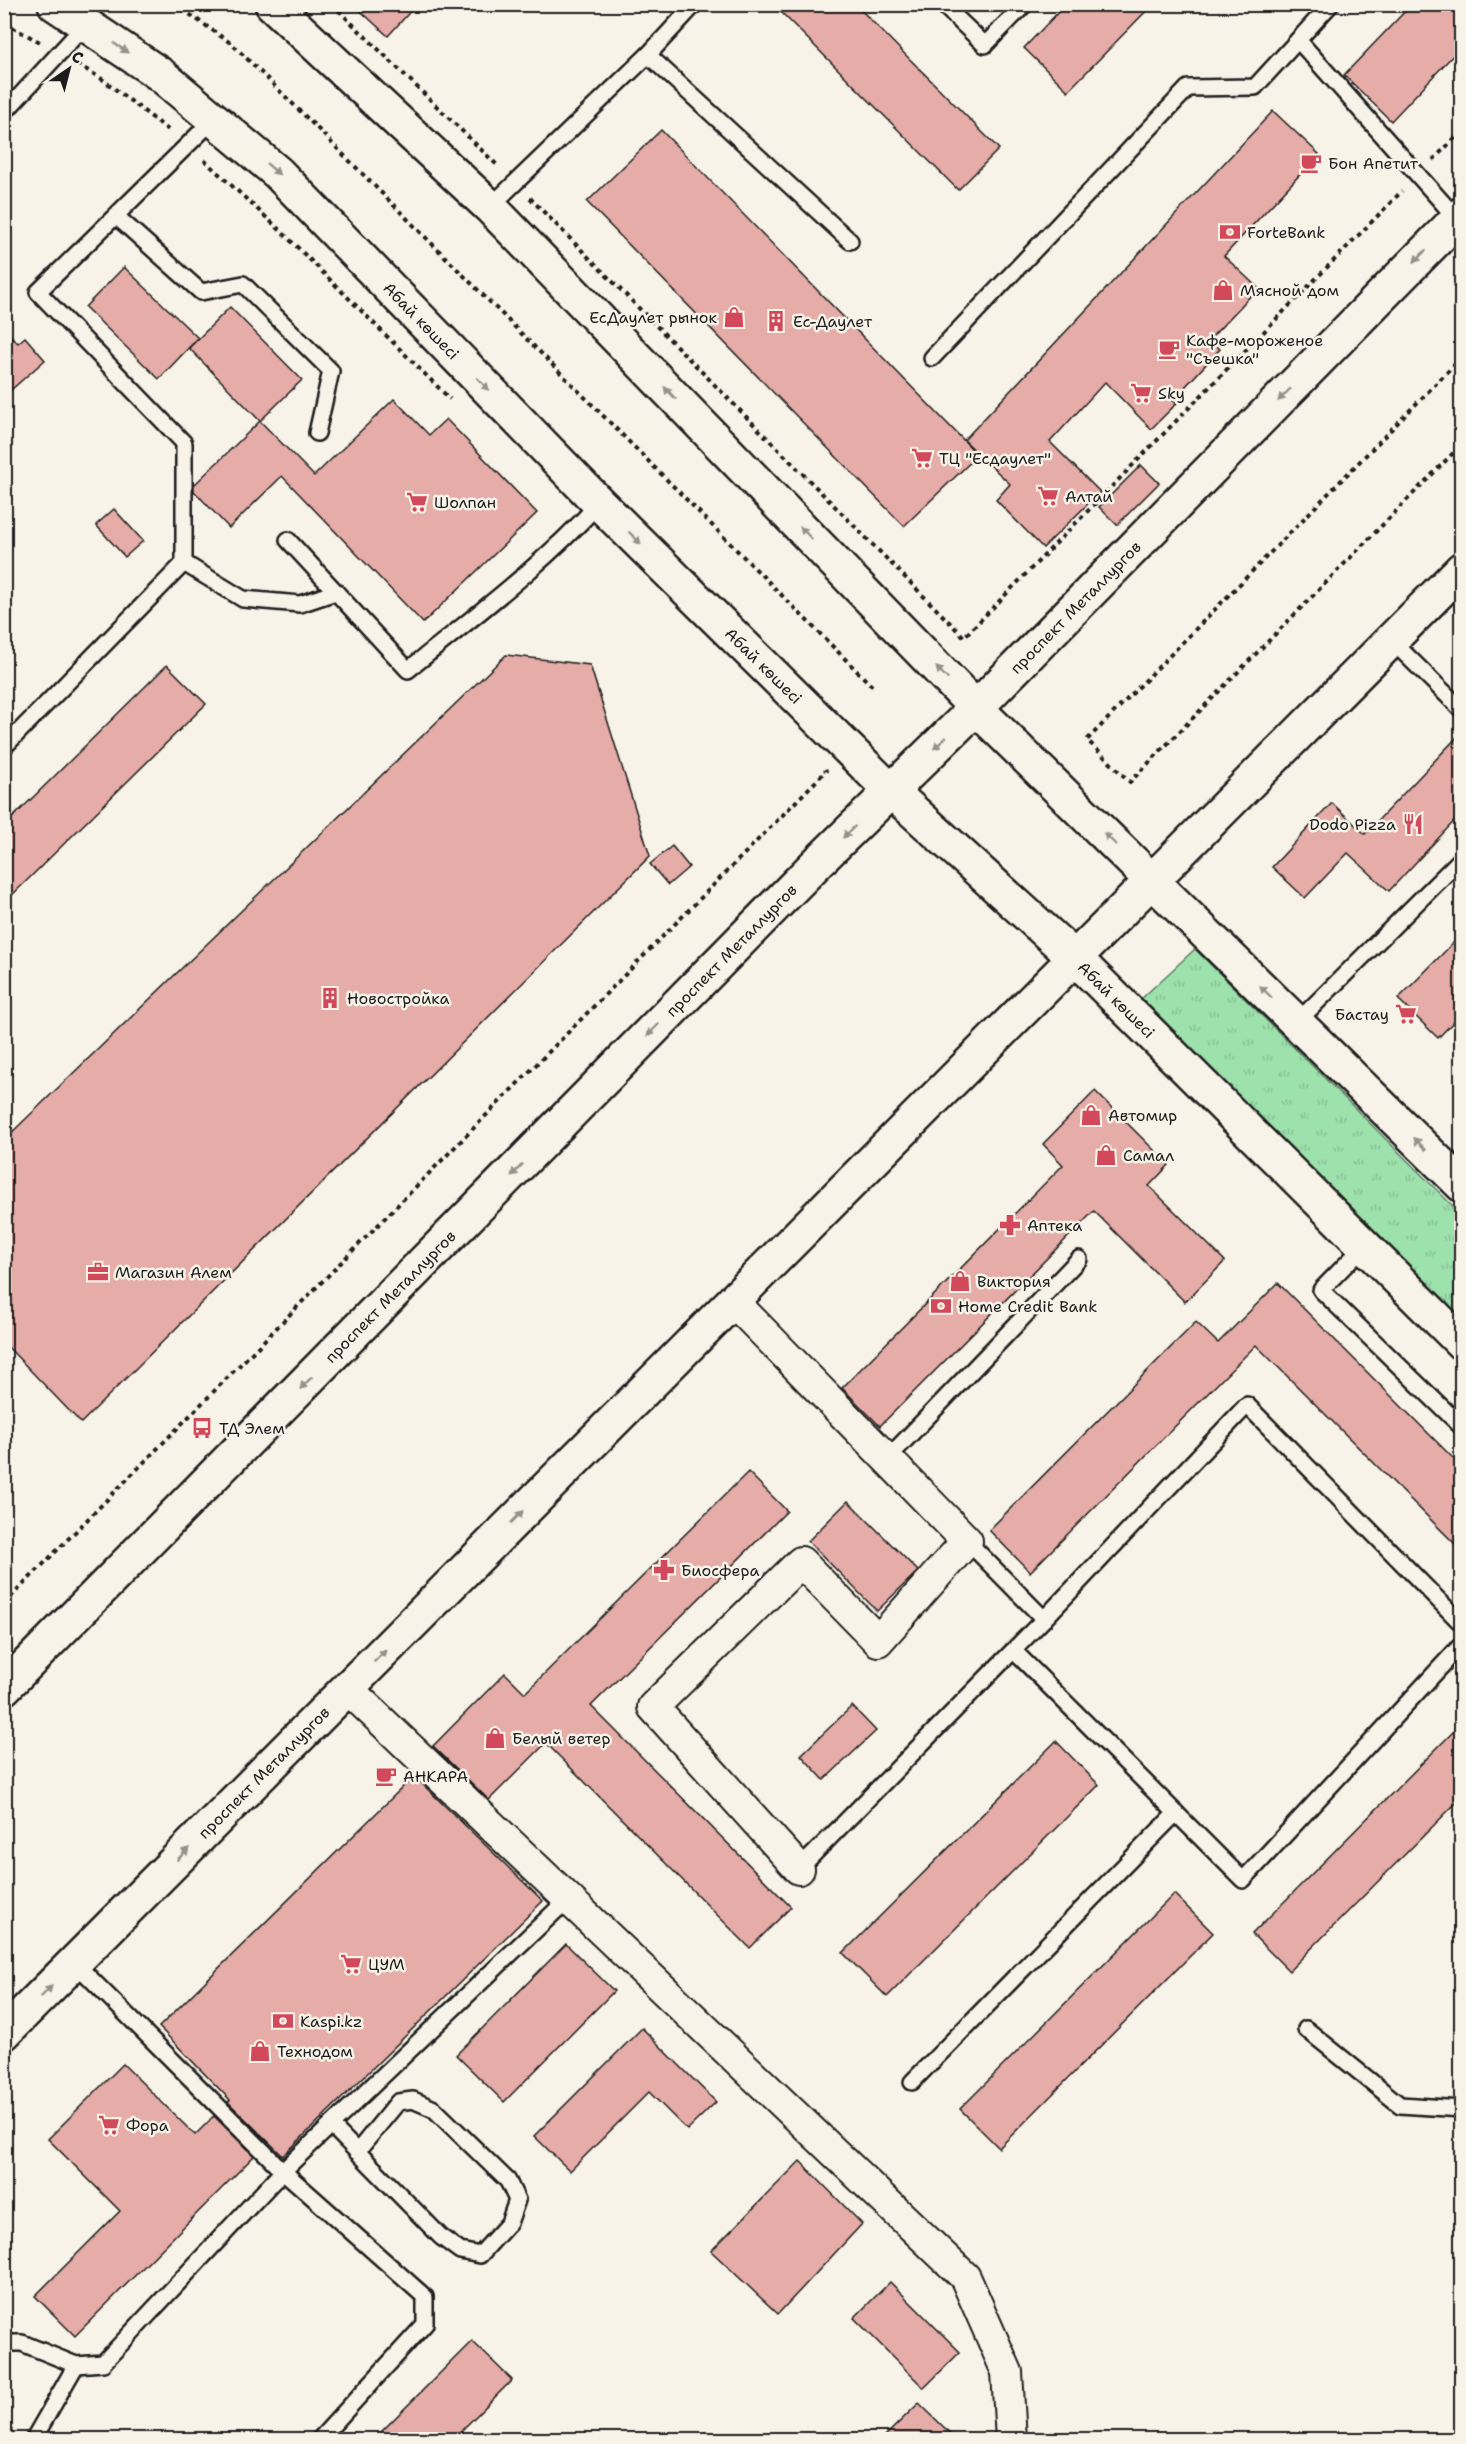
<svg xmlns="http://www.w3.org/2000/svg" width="1466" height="2444" font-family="'Shantell Sans',sans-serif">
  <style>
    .grass { fill: url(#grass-tufts); stroke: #5c7e64; stroke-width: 1.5 }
    .building { fill: #e6aca7; stroke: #1c1c1c; stroke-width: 1.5 }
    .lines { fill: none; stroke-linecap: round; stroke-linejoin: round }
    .service-casing { stroke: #1c1c1c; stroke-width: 20 }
    .minor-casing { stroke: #1c1c1c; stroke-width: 34 }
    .tertiary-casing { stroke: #1c1c1c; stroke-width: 38 }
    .secondary-casing { stroke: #1c1c1c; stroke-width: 38 }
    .path { stroke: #1c1c1c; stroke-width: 4; stroke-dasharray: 4.5 4.5; stroke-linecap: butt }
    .service { stroke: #f7f3e8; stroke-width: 15 }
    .minor { stroke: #f7f3e8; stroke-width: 30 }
    .tertiary { stroke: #f7f3e8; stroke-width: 33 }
    .secondary { stroke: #f7f3e8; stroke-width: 33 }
    .oneway { fill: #94928c }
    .labels { text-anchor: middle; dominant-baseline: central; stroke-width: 5; stroke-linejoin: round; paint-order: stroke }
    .poi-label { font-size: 16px; fill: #1c1c1c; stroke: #f7f3e8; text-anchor: start }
    .street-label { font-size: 16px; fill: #1c1c1c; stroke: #f7f3e8 }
  </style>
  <defs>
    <pattern id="grass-tufts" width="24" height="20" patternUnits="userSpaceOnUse" patternTransform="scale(1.5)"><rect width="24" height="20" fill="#9de1ad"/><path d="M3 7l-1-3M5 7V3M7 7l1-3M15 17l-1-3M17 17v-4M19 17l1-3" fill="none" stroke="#87c094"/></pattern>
  </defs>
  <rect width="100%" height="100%" fill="#f7f3e8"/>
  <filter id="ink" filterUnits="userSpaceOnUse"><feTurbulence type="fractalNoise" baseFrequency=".0167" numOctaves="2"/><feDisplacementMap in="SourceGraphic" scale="12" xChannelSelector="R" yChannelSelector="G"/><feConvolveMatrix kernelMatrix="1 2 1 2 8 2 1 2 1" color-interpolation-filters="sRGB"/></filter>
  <g filter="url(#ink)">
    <path class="grass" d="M1195,949L1461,1214V1319L1141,999Z"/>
    <g class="building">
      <path d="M353,4H417L388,36Z"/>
      <path d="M773,4H855L999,149L958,190Z"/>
      <path d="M1066,4H1153L1068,91L1024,48Z"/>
      <path d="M1412,4H1461V47L1391,121L1344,75Z"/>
      <path d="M1273,111L1319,154L1224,256L1258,288L1209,340L1220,349L1173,400L1177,403L1151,429L1105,382L1050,442L1100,492L1043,548L996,500L1010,484L964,440Z"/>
      <path d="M661,130L978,455L904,526L587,202Z"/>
      <path d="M124,267L198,338L159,379L85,307Z"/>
      <path d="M230,307L302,380L260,421L189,348Z"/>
      <path d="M4,329L18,343L25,337L45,360L4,396Z"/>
      <path d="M394,399L429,435L446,419L537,513L423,623L282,476L229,528L194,491V485L260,421L314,476Z"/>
      <path d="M1141,465L1159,483L1117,525L1099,507Z"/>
      <path d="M114,509L143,541L125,557L96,525Z"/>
      <path d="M506,655L590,665L650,856L81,1423L4,1343V1140Z"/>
      <path d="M167,665L206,704L4,903V826Z"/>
      <path d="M1461,733V814L1389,891L1348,853L1305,898L1272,867L1332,803L1365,834Z"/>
      <path d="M672,846L689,867L668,885L650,864Z"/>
      <path d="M1461,935V1014L1438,1038L1398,999Z"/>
      <path d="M1095,1091L1169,1165L1149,1186L1225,1261L1185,1302L1094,1211L880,1426L842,1388L1063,1165L1043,1144Z"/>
      <path d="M1278,1283L1461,1466V1550L1256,1345L1030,1572L989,1530L1196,1322L1218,1343Z"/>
      <path d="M748,1472L787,1511L591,1706L791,1907L750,1948L546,1743L489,1800L433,1746L505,1673L525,1693Z"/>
      <path d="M848,1501L918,1571L877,1611L808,1541Z"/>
      <path d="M852,1706L876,1731L824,1780L801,1755Z"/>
      <path d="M1461,1724V1798L1289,1971L1252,1934Z"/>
      <path d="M1056,1741L1099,1785L887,1997L843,1953Z"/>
      <path d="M414,1776L543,1901L283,2156L228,2102L230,2100L159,2027Z"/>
      <path d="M1174,1894L1213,1933L999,2148L960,2109Z"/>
      <path d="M566,1944L614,1991L504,2102L456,2055Z"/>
      <path d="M642,2028L716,2102L687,2130L649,2092L570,2171L534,2136Z"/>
      <path d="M123,2064L195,2135L214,2116L254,2156L75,2336L35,2296L120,2211L48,2139Z"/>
      <path d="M800,2161L862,2224L778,2314L711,2251Z"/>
      <path d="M890,2282L960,2352L924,2388L854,2318Z"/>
      <path d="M472,2341L512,2380L453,2439H374Z"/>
      <path d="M919,2403L956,2439H882Z"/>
    </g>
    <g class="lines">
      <defs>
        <g id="service">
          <path d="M942,4L985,45L1025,4"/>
          <path d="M1298,40L1457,219"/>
          <path d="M648,55L850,241"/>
          <path d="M4,113L86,24"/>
          <path d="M490,207L648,55L695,4"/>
          <path d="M116,216L201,292L243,284L331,371L317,433"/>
          <path d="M932,358L1188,88L1255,87L1331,4"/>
          <path d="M288,540L408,670C473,617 543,565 599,503"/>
          <path d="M184,563L243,599L300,604L336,592"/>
          <path d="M1391,640L1462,710"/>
          <path d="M4,747L184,563V443L38,292L214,119"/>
          <path d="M1297,1022L1462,858"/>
          <path d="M1364,1246L1321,1290L1462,1427"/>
          <path d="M887,1459L1079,1259"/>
          <path d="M967,1541L1044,1619L1247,1405L1462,1624"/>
          <path d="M1015,1652L1243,1880L1462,1644"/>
          <path d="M799,1869L1044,1619"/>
          <path d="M75,1963L283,2171L568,1899"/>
          <path d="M1306,2029L1400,2105L1462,2109"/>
          <path d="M912,2082L1176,1813"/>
          <path d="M331,2125L441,2237L460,2251L480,2255L509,2223L517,2200L508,2181L434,2109L413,2100L398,2102L357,2152"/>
          <path d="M4,2343H22L76,2365L103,2363L283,2171L425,2297V2324L319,2440"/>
          <path d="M33,2440L76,2365"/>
        </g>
        <g id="minor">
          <path d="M732,1300L967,1541L878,1641L801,1562L653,1707L799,1869"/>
          <path d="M348,1689L965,2277L1007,2372L1011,2440"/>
        </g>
        <g id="tertiary">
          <path id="s1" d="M55,4L161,75L278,173L599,503L891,791L1076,959L1462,1343"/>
          <path d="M272,4L490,207L976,708L1462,1185"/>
        </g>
        <g id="secondary">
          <path id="s2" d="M4,1688L815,865L976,708L1462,214"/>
          <path id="s3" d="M4,2033L1462,569"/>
        </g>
      </defs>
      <use href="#service" class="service-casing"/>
      <use href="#minor" class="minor-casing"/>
      <use href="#tertiary" class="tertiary-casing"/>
      <use href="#secondary" class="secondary-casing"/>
      <g class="path">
        <path d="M175,4L232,44L295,106L872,686"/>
        <path d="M332,4L499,167"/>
        <path d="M4,23L40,42"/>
        <path d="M77,64L102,79L171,132"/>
        <path d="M204,160L281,231L450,399"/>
        <path d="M1433,160L1462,131"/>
        <path d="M530,198L964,637L1402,191"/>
        <path d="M1462,357L1087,740L1130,782L1462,444"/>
        <path d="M4,1604L826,771L825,769"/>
      </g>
      <use href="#service" class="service"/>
      <use href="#minor" class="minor"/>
      <use href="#tertiary" class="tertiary"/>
      <use href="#secondary" class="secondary"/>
    </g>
    <defs><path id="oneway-solid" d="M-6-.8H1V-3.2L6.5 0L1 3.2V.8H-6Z" transform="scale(1.5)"/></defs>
    <g class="oneway">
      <use href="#oneway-solid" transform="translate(121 48) rotate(34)"/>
      <use href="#oneway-solid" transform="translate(273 169) rotate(41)"/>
      <use href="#oneway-solid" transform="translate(1420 256) rotate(135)"/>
      <use href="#oneway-solid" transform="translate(483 384) rotate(46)"/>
      <use href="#oneway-solid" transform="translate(670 393) rotate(-134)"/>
      <use href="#oneway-solid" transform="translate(1284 395) rotate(135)"/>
      <use href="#oneway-solid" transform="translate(806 533) rotate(-134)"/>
      <use href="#oneway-solid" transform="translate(635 538) rotate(45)"/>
      <use href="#oneway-solid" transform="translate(942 673) rotate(-134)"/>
      <use href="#oneway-solid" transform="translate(940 743) rotate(136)"/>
      <use href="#oneway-solid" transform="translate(849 832) rotate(136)"/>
      <use href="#oneway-solid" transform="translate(1110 839) rotate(-136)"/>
      <use href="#oneway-solid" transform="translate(1266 992) rotate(-135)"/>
      <use href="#oneway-solid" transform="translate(653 1030) rotate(134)"/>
      <use href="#oneway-solid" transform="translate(1420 1144) rotate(-135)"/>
      <use href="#oneway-solid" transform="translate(517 1170) rotate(134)"/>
      <use href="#oneway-solid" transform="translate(306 1383) rotate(135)"/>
      <use href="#oneway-solid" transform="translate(517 1517) rotate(-45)"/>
      <use href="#oneway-solid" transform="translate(380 1656) rotate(-45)"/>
      <use href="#oneway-solid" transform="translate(183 1854) rotate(-45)"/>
      <use href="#oneway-solid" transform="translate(46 1992) rotate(-45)"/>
    </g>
  </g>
  <defs>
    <symbol id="cafe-bare" viewBox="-9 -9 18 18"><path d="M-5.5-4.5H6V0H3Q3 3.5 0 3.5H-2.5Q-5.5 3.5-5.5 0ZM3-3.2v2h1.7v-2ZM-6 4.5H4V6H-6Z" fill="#d1495b" stroke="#f7f3e8" stroke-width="2.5" paint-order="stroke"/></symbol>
    <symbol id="bank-bare" viewBox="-9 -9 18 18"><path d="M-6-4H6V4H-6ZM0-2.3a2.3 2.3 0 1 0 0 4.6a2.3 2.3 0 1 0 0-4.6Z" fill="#d1495b" stroke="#f7f3e8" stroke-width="2.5" paint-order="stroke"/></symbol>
    <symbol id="shop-bare" viewBox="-9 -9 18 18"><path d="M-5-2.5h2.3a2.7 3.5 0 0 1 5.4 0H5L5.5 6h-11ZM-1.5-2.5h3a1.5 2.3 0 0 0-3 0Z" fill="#d1495b" stroke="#f7f3e8" stroke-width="2.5" paint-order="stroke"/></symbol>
    <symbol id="building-bare" viewBox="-9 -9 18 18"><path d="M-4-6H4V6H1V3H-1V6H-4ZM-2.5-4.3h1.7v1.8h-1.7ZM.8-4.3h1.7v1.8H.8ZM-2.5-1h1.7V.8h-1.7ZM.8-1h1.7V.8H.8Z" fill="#d1495b" stroke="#f7f3e8" stroke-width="2.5" paint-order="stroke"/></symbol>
    <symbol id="supermarket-bare" viewBox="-9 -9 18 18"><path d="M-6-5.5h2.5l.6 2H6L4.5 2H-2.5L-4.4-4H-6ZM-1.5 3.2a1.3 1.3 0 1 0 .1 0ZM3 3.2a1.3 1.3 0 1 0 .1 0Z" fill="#d1495b" stroke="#f7f3e8" stroke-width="2.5" paint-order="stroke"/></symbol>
    <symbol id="restaurant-bare" viewBox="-9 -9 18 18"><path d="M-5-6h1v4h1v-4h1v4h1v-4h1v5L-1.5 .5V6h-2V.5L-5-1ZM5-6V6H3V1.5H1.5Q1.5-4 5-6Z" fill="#d1495b" stroke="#f7f3e8" stroke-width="2.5" paint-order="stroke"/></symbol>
    <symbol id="pharmacy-bare" viewBox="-9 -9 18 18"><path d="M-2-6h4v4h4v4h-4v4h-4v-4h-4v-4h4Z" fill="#d1495b" stroke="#f7f3e8" stroke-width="2.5" paint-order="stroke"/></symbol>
    <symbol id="office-bare" viewBox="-9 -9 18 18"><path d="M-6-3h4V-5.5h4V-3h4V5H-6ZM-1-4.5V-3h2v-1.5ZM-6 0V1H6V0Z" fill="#d1495b" stroke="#f7f3e8" stroke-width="2.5" paint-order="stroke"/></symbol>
    <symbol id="bus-bare" viewBox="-9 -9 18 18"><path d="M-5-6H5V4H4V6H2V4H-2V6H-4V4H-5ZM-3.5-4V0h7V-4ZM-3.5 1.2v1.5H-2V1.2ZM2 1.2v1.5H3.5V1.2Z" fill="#d1495b" stroke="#f7f3e8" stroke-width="2.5" paint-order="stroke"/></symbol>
  </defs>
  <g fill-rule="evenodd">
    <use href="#cafe-bare" x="1296" y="148" width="30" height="30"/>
    <use href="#bank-bare" x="1215" y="217" width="30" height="30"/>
    <use href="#shop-bare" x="1208" y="275" width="30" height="30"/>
    <use href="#shop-bare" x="719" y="302" width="30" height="30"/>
    <use href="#building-bare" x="761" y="306" width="30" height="30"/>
    <use href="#cafe-bare" x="1154" y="334" width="30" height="30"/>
    <use href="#supermarket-bare" x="1126" y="378" width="30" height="30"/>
    <use href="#supermarket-bare" x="907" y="443" width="30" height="30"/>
    <use href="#supermarket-bare" x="1033" y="481" width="30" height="30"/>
    <use href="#supermarket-bare" x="402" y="487" width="30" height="30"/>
    <use href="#restaurant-bare" x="1398" y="809" width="30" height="30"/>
    <use href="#building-bare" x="315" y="983" width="30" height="30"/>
    <use href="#supermarket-bare" x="1391" y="999" width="30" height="30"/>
    <use href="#shop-bare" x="1076" y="1100" width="30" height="30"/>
    <use href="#shop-bare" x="1091" y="1140" width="30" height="30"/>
    <use href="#pharmacy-bare" x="995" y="1210" width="30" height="30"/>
    <use href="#office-bare" x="83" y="1257" width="30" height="30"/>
    <use href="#shop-bare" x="945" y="1266" width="30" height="30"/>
    <use href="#bank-bare" x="926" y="1291" width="30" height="30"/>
    <use href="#bus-bare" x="187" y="1413" width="30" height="30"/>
    <use href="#pharmacy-bare" x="649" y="1555" width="30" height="30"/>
    <use href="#shop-bare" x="480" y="1723" width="30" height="30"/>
    <use href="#cafe-bare" x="371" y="1761" width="30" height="30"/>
    <use href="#supermarket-bare" x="336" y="1949" width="30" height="30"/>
    <use href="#bank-bare" x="268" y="2006" width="30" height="30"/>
    <use href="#shop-bare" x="245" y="2036" width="30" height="30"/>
    <use href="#supermarket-bare" x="94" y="2110" width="30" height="30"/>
  </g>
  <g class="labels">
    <g class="poi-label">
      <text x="1328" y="163">Бон Апетит</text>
      <text x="1247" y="232">ForteBank</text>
      <text x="1240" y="290">Мясной дом</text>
      <text x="717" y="317" text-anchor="end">ЕсДаулет рынок</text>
      <text x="793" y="321">Ес-Даулет</text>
      <text x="1186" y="340">Кафе-мороженое<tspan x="1186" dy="18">"Cъешка"</tspan></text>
      <text x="1158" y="393">Sky</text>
      <text x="939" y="458">ТЦ "Есдаулет"</text>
      <text x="1065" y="496">Алтай</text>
      <text x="434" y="502">Шолпан</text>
      <text x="1396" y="824" text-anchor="end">Dodo Pizza</text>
      <text x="347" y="998">Новостройка</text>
      <text x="1389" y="1014" text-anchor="end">Бастау</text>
      <text x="1108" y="1115">Автомир</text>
      <text x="1123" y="1155">Самал</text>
      <text x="1027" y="1225">Аптека</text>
      <text x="115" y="1272">Магазин Алем</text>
      <text x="977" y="1281">Виктория</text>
      <text x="958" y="1306">Home Credit Bank</text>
      <text x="219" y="1428">ТД Элем</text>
      <text x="681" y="1570">Биосфера</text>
      <text x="512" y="1738">Белый ветер</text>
      <text x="403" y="1776">АНКАРА</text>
      <text x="368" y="1964">ЦУМ</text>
      <text x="300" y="2021">Kaspi.kz</text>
      <text x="277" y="2051">Технодом</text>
      <text x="126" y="2125">Фора</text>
    </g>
    <g class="street-label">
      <text stroke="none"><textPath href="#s1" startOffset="486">Абай көшесі</textPath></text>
      <text stroke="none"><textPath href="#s2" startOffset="1522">проспект Металлургов</textPath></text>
      <text stroke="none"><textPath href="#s1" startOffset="972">Абай көшесі</textPath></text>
      <text stroke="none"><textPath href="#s2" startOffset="1036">проспект Металлургов</textPath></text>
      <text stroke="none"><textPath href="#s1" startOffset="1458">Абай көшесі</textPath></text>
      <text stroke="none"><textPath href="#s2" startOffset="550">проспект Металлургов</textPath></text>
      <text stroke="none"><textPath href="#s3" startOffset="368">проспект Металлургов</textPath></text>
    </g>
  </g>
  <rect width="1466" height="2444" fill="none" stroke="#f7f3e8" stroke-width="24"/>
  <rect x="12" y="12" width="1442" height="2420" fill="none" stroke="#1c1c1c" stroke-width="2" filter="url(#ink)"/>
  <g transform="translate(69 69) rotate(35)" stroke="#f7f3e8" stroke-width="4.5" paint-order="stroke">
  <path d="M0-4.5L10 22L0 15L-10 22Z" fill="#1c1c1c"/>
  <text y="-9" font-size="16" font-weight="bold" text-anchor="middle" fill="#1c1c1c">С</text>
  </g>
</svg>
